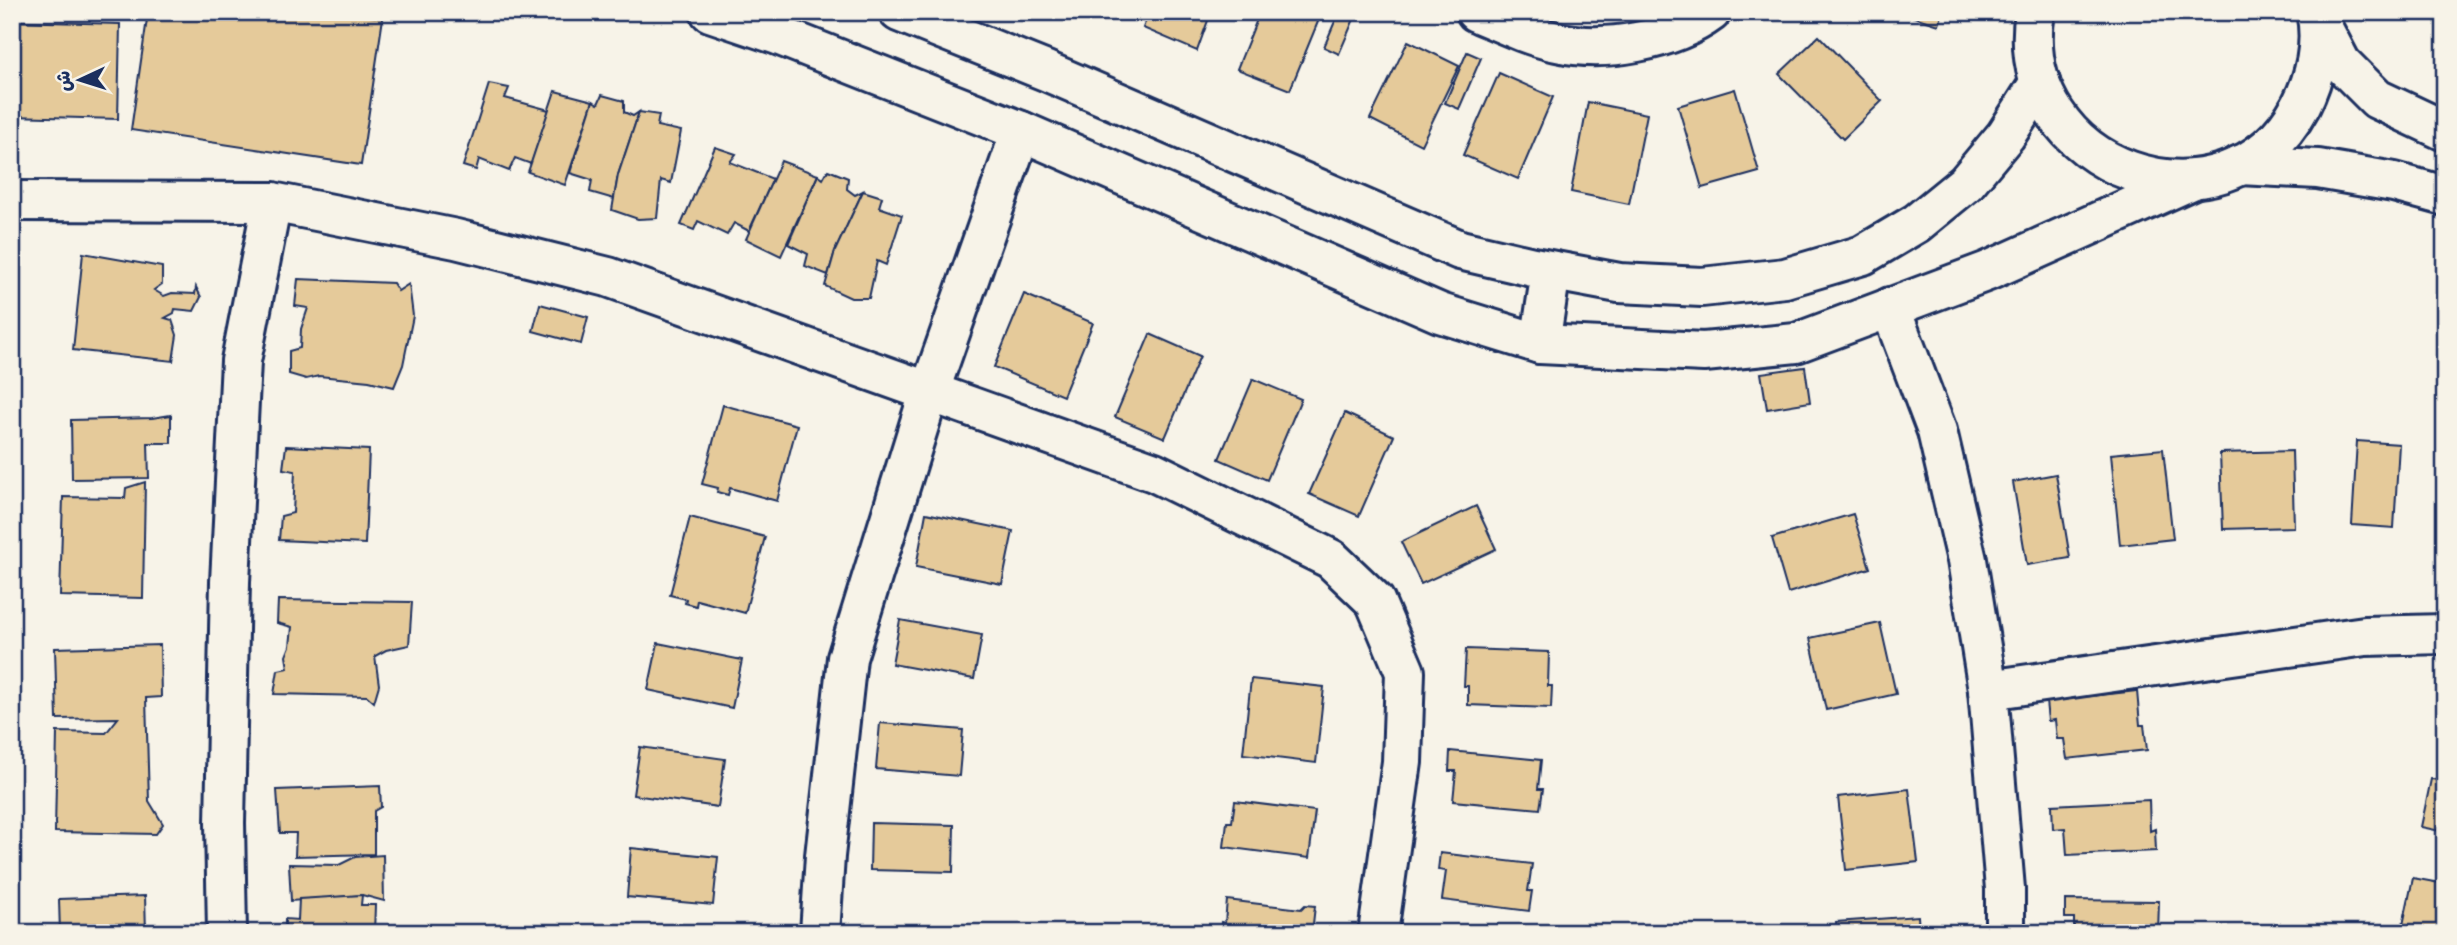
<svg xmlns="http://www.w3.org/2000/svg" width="2457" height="945" font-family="Pangolin,'Playpen Sans Arabic',sans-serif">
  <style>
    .building { fill: #e5ca9a; stroke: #1b2f5e; stroke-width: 2 }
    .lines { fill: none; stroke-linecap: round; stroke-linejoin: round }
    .minor-casing { stroke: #1b2f5e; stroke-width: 44 }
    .minor { stroke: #f7f3e8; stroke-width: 38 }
  </style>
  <rect width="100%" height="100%" fill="#f7f3e8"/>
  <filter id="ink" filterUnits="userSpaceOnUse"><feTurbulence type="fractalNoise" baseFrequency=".0143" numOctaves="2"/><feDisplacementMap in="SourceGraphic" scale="14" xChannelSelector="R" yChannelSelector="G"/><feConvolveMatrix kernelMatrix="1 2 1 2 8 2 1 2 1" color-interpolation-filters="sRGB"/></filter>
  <g filter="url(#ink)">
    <g class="building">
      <path d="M148,12H341L383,18L361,165L131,130Z"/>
      <path d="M1149,12H1211L1197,51L1143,28Z"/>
      <path d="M1260,12H1322L1290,90L1237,69Z"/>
      <path d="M1339,12H1357L1339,54L1324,47Z"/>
      <path d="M1899,12H1943L1939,25Z"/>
      <path d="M12,21L120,24L118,119L12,116Z"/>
      <path d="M1819,36L1882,101L1843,139L1779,74Z"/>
      <path d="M1408,41L1459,66L1421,145L1370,119Z"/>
      <path d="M1467,52L1481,58L1459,109L1445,103Z"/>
      <path d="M1499,73L1553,97L1518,179L1463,155Z"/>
      <path d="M489,84L509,88L505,98L549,110L531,164L515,158L509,171L479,159L476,170L463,166Z"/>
      <path d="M1735,89L1759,172L1702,188L1678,106Z"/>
      <path d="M555,91L593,101L565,185L528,172Z"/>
      <path d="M602,95L624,101V112L633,116L639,112L618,175L614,199L590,192L592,180L570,173L593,101L598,104Z"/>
      <path d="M1588,102L1647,114L1629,204L1571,192Z"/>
      <path d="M639,112L659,115L657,126L681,131L671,183L661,180L657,218L638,219L612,210L618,175Z"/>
      <path d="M715,147L736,154L730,162L773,179L749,231L734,223L727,235L698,221L694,230L681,225Z"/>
      <path d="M781,161L818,175L781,256L746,239Z"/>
      <path d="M828,170L848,178L847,189L855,195L863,191L835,251L828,275L805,266L808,254L788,244L818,175L823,179Z"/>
      <path d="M863,191L882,197L879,207L902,215L886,265L877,261L869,298H851L825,286L835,251Z"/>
      <path d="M83,253L162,267V284L154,290L164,296L172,293L195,294L196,287L201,297L194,311L175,309L174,313L165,318L172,320L177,335L173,361L73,350Z"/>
      <path d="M298,279L393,283L398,291L409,284L413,316L403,365L394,387L369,381L319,376L306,379L289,374V351L300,348L301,329L308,308L295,306Z"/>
      <path d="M1024,294L1093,323L1063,396L994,367Z"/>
      <path d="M540,304L588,317L581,344L533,331Z"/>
      <path d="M1150,334L1200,356L1165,438L1115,417Z"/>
      <path d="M1805,367L1810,402L1767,409L1761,373Z"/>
      <path d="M1253,379L1301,399L1267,480L1219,459Z"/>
      <path d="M723,405L797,425L777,501L730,488L728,495L717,492L718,488L702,484Z"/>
      <path d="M1345,413L1394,436L1359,516L1309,494Z"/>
      <path d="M171,415V443H148L149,478L72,479L71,420L152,418Z"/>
      <path d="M2357,441L2399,444L2394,528L2352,525Z"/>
      <path d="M286,446L369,450L365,544L279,540L281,516L293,513L295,471L283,469Z"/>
      <path d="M2163,449L2173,539L2120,545L2111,454Z"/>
      <path d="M2292,451L2294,527L2223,529L2220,453Z"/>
      <path d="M2056,474L2070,558L2027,565L2013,482Z"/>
      <path d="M145,482L143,598L60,596L63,497L125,498L126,488Z"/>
      <path d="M1476,506L1496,549L1421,584L1401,542Z"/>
      <path d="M926,513L1013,531L1002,584L916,567Z"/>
      <path d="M1853,514L1870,568L1788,593L1772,538Z"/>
      <path d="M690,517L765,537L745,613L697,600L696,606L685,603L686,599L670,595Z"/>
      <path d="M278,600L412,602L409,645L386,650L375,656L379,685L374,702L367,696L274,694L278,670L288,668L286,656L290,646L292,627L277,623Z"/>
      <path d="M900,620L982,635L974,679L892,664Z"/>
      <path d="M1880,623L1896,694L1826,710L1810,638Z"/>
      <path d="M658,643L742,660L732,708L648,690Z"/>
      <path d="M160,645L161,697L146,698L149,801L163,824L156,834L55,832L57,732L106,733L118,718L57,719L55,648Z"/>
      <path d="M1466,649L1549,652L1548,686H1552L1551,708L1468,705V686H1464Z"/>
      <path d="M1251,679L1324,687L1316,763L1243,754Z"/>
      <path d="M2137,691L2140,725H2144L2147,750L2067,759L2064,739H2057L2055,720L2048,721L2046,701Z"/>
      <path d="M880,723L963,730L959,776L876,769Z"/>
      <path d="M640,747L725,759L718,807L633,795Z"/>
      <path d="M1450,751L1541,760L1538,789H1543L1540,809L1453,801L1456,771H1449Z"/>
      <path d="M2431,779L2445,781V832L2421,827Z"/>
      <path d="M380,786L381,807L374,811V854L295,856L296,833H280L277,790Z"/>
      <path d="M1909,789L1918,862L1846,870L1838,797Z"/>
      <path d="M2149,800L2150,831L2155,829L2156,851L2067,855L2065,828L2053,829L2052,805Z"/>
      <path d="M1235,801L1315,811L1309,858L1224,847L1227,822H1232Z"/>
      <path d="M871,823L954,825L953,872L870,870Z"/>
      <path d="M631,848L718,857L713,905L627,897Z"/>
      <path d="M1440,853L1532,864L1528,891H1532L1529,911L1442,900L1446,871L1438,870Z"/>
      <path d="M383,855L384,901L362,895L291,901L289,864L339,865L355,857Z"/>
      <path d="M2413,878L2445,884V933L2403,925Z"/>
      <path d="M362,895L361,905H375L374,933H285V919L298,920L299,899Z"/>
      <path d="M145,896L146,933H60L59,899Z"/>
      <path d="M1227,900L1301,909L1305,905L1315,906L1312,933H1220L1221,922L1225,923Z"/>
      <path d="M2065,900L2159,901L2158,933H2074V918H2065Z"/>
      <path d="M1918,916L1919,933H1836V922Z"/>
      <path d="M866,926H950V933H867Z"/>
    </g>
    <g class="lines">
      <defs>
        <g id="minor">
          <path d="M710,12L778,35L1021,131L1440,313L1540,344L1704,352L1796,343L1988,271L2194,179"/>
          <path d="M899,12L1046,71L1460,250L1533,267L1619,283L1702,287L1785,278L1863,255L1917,223L1966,183L2006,135L2040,82"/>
          <path d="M1476,12C1502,23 1529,36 1557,42C1604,53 1672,41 1711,12"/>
          <path d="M2035,12C2009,169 2225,247 2301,105C2315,78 2323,43 2316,12"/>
          <path d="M2318,19L2341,63L2377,99L2445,131"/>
          <path d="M2240,165L2318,169L2394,182L2445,196"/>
          <path d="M12,201L272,202L456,239L608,277L1154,472L1331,559L1375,601L1405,672L1402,762L1378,933"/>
          <path d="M1890,307L1937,431L1967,560L1988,690L2005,889V933"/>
          <path d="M1540,344L1551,271"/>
          <path d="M1988,690L2365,636L2445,634"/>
          <path d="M227,933L225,823L230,582L241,361L272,202"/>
          <path d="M820,933L825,856L847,658L930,390L1021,131"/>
        </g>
      </defs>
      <use href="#minor" class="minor-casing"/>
      <use href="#minor" class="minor"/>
    </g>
  </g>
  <rect width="2457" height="945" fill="none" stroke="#f7f3e8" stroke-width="42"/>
  <rect x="21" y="21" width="2415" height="903" fill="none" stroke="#1b2f5e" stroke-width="2.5" filter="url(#ink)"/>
  <g transform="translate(80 80) rotate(266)" stroke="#f7f3e8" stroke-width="5" paint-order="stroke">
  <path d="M0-5L12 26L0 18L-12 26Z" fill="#1b2f5e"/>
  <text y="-10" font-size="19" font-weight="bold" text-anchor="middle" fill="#1b2f5e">ش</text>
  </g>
</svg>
